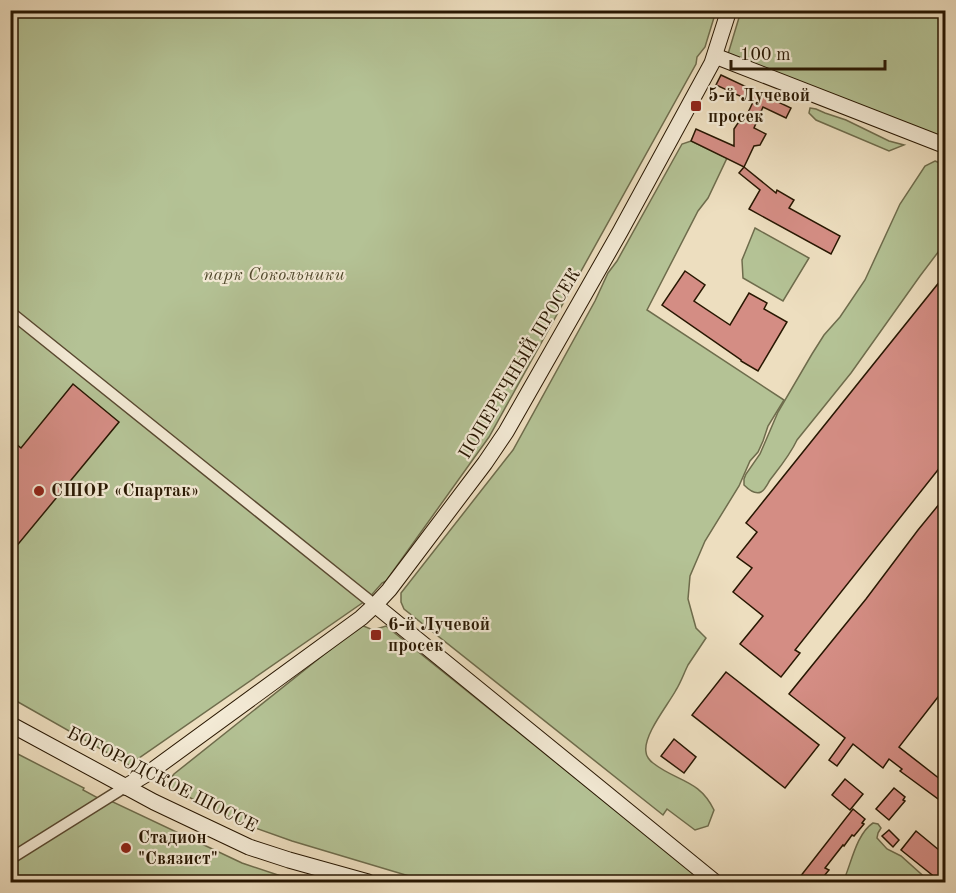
<svg xmlns="http://www.w3.org/2000/svg" width="956" height="893" font-family="'Old Standard TT',serif">
  <style>
    .green { fill: #b4c295; stroke: #6e6c4c; stroke-width: 1.5 }
    .building { fill: #d48d84; stroke: #281702; stroke-width: 1.5 }
    .lines { fill: none; stroke-linecap: round; stroke-linejoin: round }
    .street-casing { stroke: #594931; stroke-width: 13 }
    .secondary-casing { stroke: #281702; stroke-width: 17 }
    .street { stroke: #f3ead5; stroke-width: 10 }
    .secondary { stroke: #f3ead5; stroke-width: 15 }
    .poi-dot { fill: #8f2418; stroke: #f3ead5; stroke-width: 2 }
    .labels { text-anchor: middle; dominant-baseline: central; stroke-width: 4.5; stroke-linejoin: round; paint-order: stroke }
    .poi-label { font-size: 18px; font-weight: bold; fill: #281702; stroke: #f3ead5; text-anchor: start }
    .park-label { font-size: 18px; font-style: italic; fill: #524a2e; stroke: #f3ead5 }
    .street-label { font-size: 18px; fill: #281702; stroke: #f3ead5 }
  </style>
  <rect width="100%" height="100%" fill="#eddebf"/>
  <filter id="stains"><feTurbulence type="fractalNoise" baseFrequency=".00333" numOctaves="4"/><feColorMatrix values="0 0 0 0 .2 0 0 0 0 .09 0 0 0 0 .02 0 0 0 .5 -.17"/></filter>
  <radialGradient id="worn" r=".72"><stop offset=".6" stop-color="#630" stop-opacity="0"/><stop offset="1" stop-color="#630" stop-opacity=".3"/></radialGradient>
  <g class="green">
    <path d="M11,11H716L705,47L697,57L696,64L489,437L386,581L382,583L368,599L129,765L11,698Z"/>
    <path d="M741,11H945V140L728,54Z"/>
    <path d="M810,108L816,109L825,113L846,120L889,141L904,145L889,151L816,120L809,113Z"/>
    <path d="M691,141L727,158L708,198L698,211L647,310L784,400L768,426L763,441L758,452L750,461L739,486L705,541L690,576L688,599L696,628L706,638C700,647 694,656 688,665C684,673 681,682 676,690C668,705 643,735 646,752C646,756 650,761 653,763C677,782 699,779 714,810L708,826L695,830L667,809L663,815L404,609L401,602V593L513,450L595,301L608,273L617,261L682,144Z"/>
    <path d="M935,161L945,165V243L920,276L851,373L797,440C790,455 780,467 770,480C768,483 765,490 761,492C755,495 748,489 744,485V479L746,474L760,454L778,412L812,354L824,335L840,317L865,280L900,204L925,166Z"/>
    <path d="M755,228L809,258L783,301L743,278L742,260Z"/>
    <path d="M361,625L373,630L386,626L705,882H429L292,841L244,824L172,789L168,782L174,774Z"/>
    <path d="M10,750L84,788L83,790L107,803L111,801L242,863L299,882H11Z"/>
    <path d="M873,823L878,824L881,828L878,833L877,838L887,849L901,856L930,882H881L878,878L867,879L864,882H843C851,865 856,834 873,823Z"/>
  </g>
  <g class="building">
    <path d="M721,75L791,108L786,118L763,107L754,128L766,134L760,145L754,146L744,167L691,141L696,129L734,146V129L738,123H743L753,102L716,85Z"/>
    <path d="M744,167L776,193L777,190L794,200L789,208L840,236L831,254L749,209L760,190L739,173Z"/>
    <path d="M685,271L705,285L694,301L730,325L749,293L767,303L764,309L787,322L758,371L741,361V360L662,305Z"/>
    <path d="M945,275V461L795,650L800,653L781,677L740,644L763,616L733,592L752,568L737,557L757,532L746,523Z"/>
    <path d="M73,384L119,422L10,554V439L21,448Z"/>
    <path d="M945,497V688L899,747L945,783V804L900,771L902,769L889,759L883,768L853,744L837,766L829,760L845,738L789,694L866,599L918,530Z"/>
    <path d="M726,672L819,745L785,788L692,715Z"/>
    <path d="M674,739L696,757L684,773L661,756Z"/>
    <path d="M845,779L863,794L850,810L832,795Z"/>
    <path d="M894,788L905,797L903,800L905,801L889,820L876,809Z"/>
    <path d="M853,809L865,819L862,823L864,824L854,836L852,835L844,846L843,845L825,868L829,870L819,882H796Z"/>
    <path d="M889,830L899,840L893,847L882,836Z"/>
    <path d="M916,831L945,855V882H941L901,850Z"/>
  </g>
  <g class="lines">
    <defs>
      <g id="street">
        <path d="M10,312L375,605"/>
        <path d="M10,859L125,787"/>
      </g>
      <g id="secondary">
        <path d="M715,56L946,146"/>
        <path d="M375,605L715,882"/>
        <path d="M10,724L154,802L249,847L289,860L368,882"/>
        <path d="M125,787L150,772L361,618L375,605L389,590L485,463L506,432L620,232L712,63L729,10"/>
      </g>
    </defs>
    <use href="#street" class="street-casing"/>
    <use href="#secondary" class="secondary-casing"/>
    <use href="#street" class="street"/>
    <use href="#secondary" class="secondary"/>
  </g>
  <g class="poi-dot">
    <rect x="690" y="100" width="12" height="12" rx="3"/>
    <circle cx="39" cy="491" r="6"/>
    <rect x="370" y="629" width="12" height="12" rx="3"/>
    <circle cx="126" cy="848" r="6"/>
  </g>
  <g class="labels">
    <g class="poi-label">
      <text x="708" y="96">5-й Лучевой<tspan x="708" dy="21">просек</tspan></text>
      <text x="51" y="491">СШОР «Спартак»</text>
      <text x="388" y="625">6-й Лучевой<tspan x="388" dy="21">просек</tspan></text>
      <text x="138" y="838">Стадион<tspan x="138" dy="21">"Связист"</tspan></text>
    </g>
    <g class="park-label">
      <text x="274" y="275">парк Сокольники</text>
    </g>
    <g class="street-label">
      <text transform="translate(520 364) rotate(-59)">ПОПЕРЕЧНЫЙ ПРОСЕК</text>
      <text transform="translate(162 780) rotate(27)">БОГОРОДСКОЕ ШОССЕ</text>
    </g>
  </g>
  <rect width="956" height="893" fill="none" stroke="#eddebf" stroke-width="36"/>
  <rect x="12" y="12" width="932" height="869" fill="none" stroke="#281702" stroke-width="3"/>
  <rect x="18" y="18" width="920" height="857" fill="none" stroke="#281702" stroke-width="1.5"/>
  <path d="M731 60v9h154v-9" fill="none" stroke="#281702" stroke-width="3"/>
  <text x="740" y="60" font-size="18" fill="#281702" stroke="#f3ead5" stroke-width="4.5" paint-order="stroke">100 m</text>
  <rect width="100%" height="100%" filter="url(#stains)"/>
  <rect width="100%" height="100%" fill="url(#worn)"/>
</svg>
